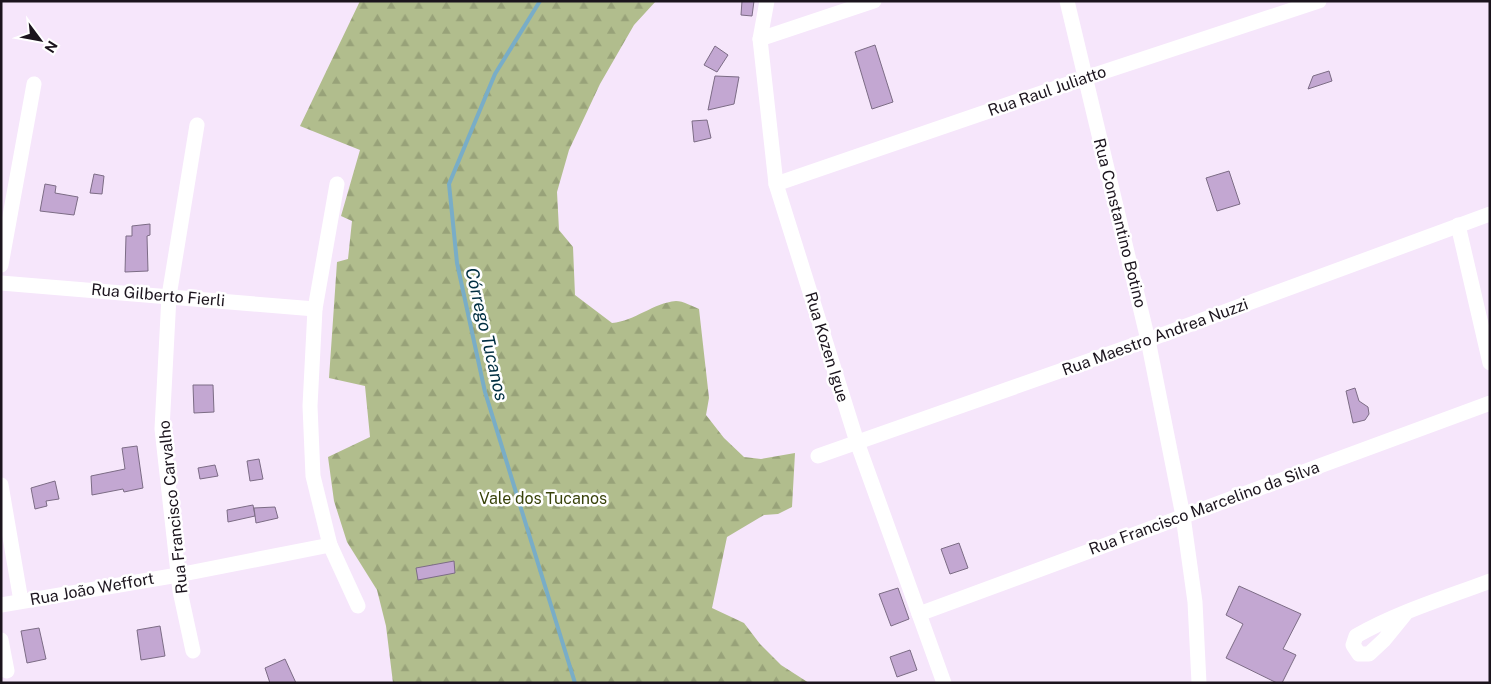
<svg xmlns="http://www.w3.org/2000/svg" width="1491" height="684" font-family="'Public Sans',sans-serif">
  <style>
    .forest { fill: url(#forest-firs) }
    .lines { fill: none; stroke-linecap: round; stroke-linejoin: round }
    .stream { stroke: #79adc7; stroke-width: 4 }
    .building { fill: #c3a7d2; stroke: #7c6c85 }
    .street { stroke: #fff; stroke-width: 15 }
    .labels { text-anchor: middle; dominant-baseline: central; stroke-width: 5; stroke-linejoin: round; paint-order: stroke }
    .street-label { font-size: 16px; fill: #1b141d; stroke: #fff }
    .park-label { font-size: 16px; fill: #38420a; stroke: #fff }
    .water-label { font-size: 18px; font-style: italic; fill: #002f42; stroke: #fff }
  </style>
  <defs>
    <pattern id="forest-firs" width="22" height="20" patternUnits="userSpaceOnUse" patternTransform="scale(1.25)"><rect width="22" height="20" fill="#b1bd8d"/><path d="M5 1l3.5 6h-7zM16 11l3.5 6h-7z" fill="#98a279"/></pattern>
  </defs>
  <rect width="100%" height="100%" fill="#f6e6fb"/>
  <path class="forest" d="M360,1H656L634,25L600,84L569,150L557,192L559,230L573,247L575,295L612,323C635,321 653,303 676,301C683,301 692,306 699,309L709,398L706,415L724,438L744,457L761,459L795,453L792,507L778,514L764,515L727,537L712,608L744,623L760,644L781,665L809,683H393L386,626L377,590L347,542L334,501L328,457L370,437L365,386L329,378L337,262L348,259L352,221L341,216L360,150L300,126Z"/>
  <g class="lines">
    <path class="stream" d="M540,1L495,74L449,184L457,263L485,392L575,683"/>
  </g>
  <g class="building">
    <path d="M742,1H754L752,16L741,15Z"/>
    <path d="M875,45L893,102L872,109L855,52Z"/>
    <path d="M715,46L728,55L717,72L704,65Z"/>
    <path d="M1329,71L1332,81L1308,89L1313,76Z"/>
    <path d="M715,76L739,77L734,104L708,110Z"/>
    <path d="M707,120L711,138L694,142L692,121Z"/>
    <path d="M1229,171L1240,204L1217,211L1206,178Z"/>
    <path d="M94,174L104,176L102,194L90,193Z"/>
    <path d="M45,184L56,186L55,193L78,197L74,215L40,211Z"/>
    <path d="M150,224V235L147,236L148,271L125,272L126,236H132V226Z"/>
    <path d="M193,385H213L214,412L194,413Z"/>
    <path d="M1355,388L1359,401L1368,407L1369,414L1365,420L1353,423L1346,391Z"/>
    <path d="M137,446L143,488L124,492L123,489L92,495L91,476L125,469L122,448Z"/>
    <path d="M259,459L263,479L250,481L247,461Z"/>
    <path d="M215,465L218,476L200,479L198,468Z"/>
    <path d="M55,481L59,499L46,501L47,506L35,509L31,488Z"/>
    <path d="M253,505L255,516L228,522L227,510Z"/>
    <path d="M275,507L278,518L256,523L254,508Z"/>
    <path d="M959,543L968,568L950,574L941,549Z"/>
    <path d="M454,561L455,573L418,580L416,568Z"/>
    <path d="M1239,586L1301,614L1283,649L1296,655L1282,683H1277L1226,658L1243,624L1226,615Z"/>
    <path d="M898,588L909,619L891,626L879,594Z"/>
    <path d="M160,626L165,656L141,660L137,630Z"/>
    <path d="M39,628L46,659L27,663L21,631Z"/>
    <path d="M910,650L917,670L897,677L890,657Z"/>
    <path d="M285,659L296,683H270L265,668Z"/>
  </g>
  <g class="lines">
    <g class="street">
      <path d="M767,1L760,39L776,184L857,442L944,683"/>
      <path d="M1067,1L1148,340L1183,516L1195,602L1199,683"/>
      <path d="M760,39L874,1"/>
      <path d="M337,184L315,309L310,406L313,476L330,545L358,606"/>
      <path d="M776,184L1085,78L1319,1"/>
      <path d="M1458,225L1490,363"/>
      <path d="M1,265L34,84"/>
      <path d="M1,283L315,309"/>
      <path d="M818,456L1148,340L1490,214"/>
      <path d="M1,485L21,601"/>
      <path d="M1,605L178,575L330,545"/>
      <path d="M1406,613L1384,640L1369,654H1359L1353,645L1356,636C1398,612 1445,598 1490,581"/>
      <path d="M919,614L1490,403"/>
      <path d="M1,640L7,671"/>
      <path d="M193,651L180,591L162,429L169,296L197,125"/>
    </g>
  </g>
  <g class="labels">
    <g class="street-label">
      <text transform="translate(1047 91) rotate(-19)">Rua Raul Juliatto</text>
      <text transform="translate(1120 223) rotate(76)">Rua Constantino Botino</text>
      <text transform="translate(158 295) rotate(5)">Rua Gilberto Fierli</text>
      <text transform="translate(1155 337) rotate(-20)">Rua Maestro Andrea Nuzzi</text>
      <text transform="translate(827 347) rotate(73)">Rua Kozen Igue</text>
      <text transform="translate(173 507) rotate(-96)">Rua Francisco Carvalho</text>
      <text transform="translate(1204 508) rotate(-20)">Rua Francisco Marcelino da Silva</text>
      <text transform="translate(92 589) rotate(-10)">Rua João Weffort</text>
    </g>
    <g class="park-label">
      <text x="543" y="498">Vale dos Tucanos</text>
    </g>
    <g class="water-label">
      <text transform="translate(487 334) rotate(77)">Córrego Tucanos</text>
    </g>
  </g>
  <rect width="1491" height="684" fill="none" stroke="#1b141d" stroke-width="5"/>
  <g transform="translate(40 40) rotate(122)" stroke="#ffffff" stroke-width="4" paint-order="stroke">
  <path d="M0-4L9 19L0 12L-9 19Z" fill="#1b141d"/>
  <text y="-8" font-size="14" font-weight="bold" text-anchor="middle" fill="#1b141d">N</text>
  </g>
</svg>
